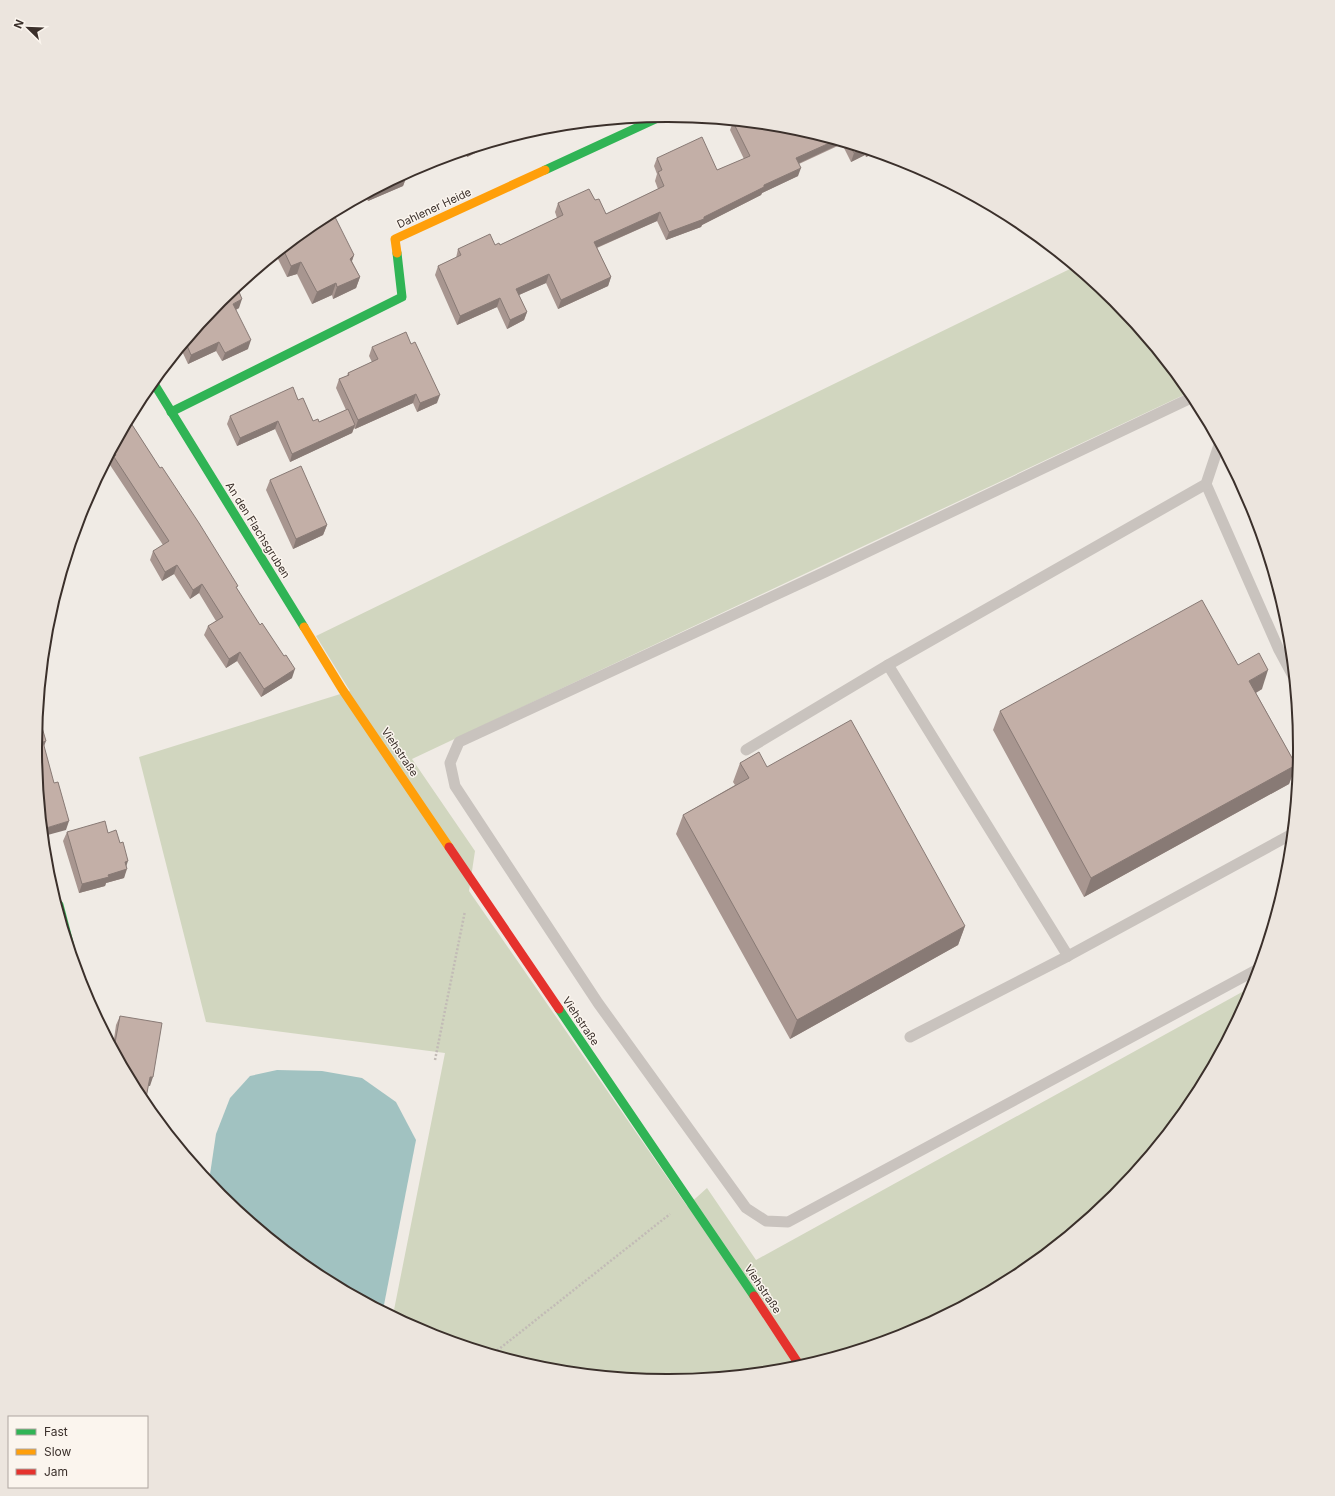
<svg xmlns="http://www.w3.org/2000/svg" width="1335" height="1496" font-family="Inter,sans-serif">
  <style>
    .green { fill: #d1d6bf }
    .water { fill: #a1c2c1 }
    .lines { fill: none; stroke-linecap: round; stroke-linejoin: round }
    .path { stroke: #c2bbb6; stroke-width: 2.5; stroke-dasharray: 2 2; stroke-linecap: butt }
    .lane { stroke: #c9c3be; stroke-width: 11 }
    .fast { stroke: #30b455; stroke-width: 9 }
    .slow { stroke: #ff9f0a; stroke-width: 9 }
    .jam { stroke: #e5322d; stroke-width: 9 }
    .wall { fill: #a89690 }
    .shaded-wall { fill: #887a75 }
    .building { fill: #c3afa7; stroke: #887a75 }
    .labels { text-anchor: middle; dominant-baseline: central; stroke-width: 3; stroke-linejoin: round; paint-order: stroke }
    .street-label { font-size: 11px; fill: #3b302b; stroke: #fbf5ee }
    .rim { fill: none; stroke: #3b302b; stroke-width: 2 }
  </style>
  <rect width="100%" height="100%" fill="#f0ebe5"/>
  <path class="green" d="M1074,267L1115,301L1190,392L412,759L475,851L469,891L687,1206L707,1188L756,1260L1253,986L1193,1100L1115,1195L1019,1274L909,1332L791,1368L667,1380L544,1368L425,1332L393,1315L445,1053L206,1022L139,757L350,691L316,636Z"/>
  <path class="water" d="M277,1070L322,1071L362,1078L396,1102L416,1140L383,1310L316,1274L220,1195L209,1181L216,1134L230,1098L250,1076Z"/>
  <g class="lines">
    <g class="path">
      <path d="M435,1060L465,911"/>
      <path d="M494,1353L670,1214"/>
    </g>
    <g class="lane">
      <path d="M1193,397L825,572L459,742L450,763L455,786L598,1003L746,1208L766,1221L788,1222L1258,969"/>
      <path d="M1206,484L1279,650L1293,676"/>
      <path d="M888,665L1068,956"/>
      <path d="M746,750L888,665L1206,484L1219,445"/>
      <path d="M910,1037L1068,956L1292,834"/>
    </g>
    <g class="fast">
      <path d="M545,170L662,116"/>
      <path d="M153,382L304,627"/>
      <path d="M171,412L402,297L397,253"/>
      <path d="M57,903L59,905L73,958"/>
      <path d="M559,1009L754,1296"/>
    </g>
    <g class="slow">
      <path d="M397,253L395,239L545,170"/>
      <path d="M304,627L342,689L449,847"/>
    </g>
    <g class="jam">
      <path d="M449,847L559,1009"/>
      <path d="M754,1296L800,1366"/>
    </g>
  </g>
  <g class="wall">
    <path d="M733,122L791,128L874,153L866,157L865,155L851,162L842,144L799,164L798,176L762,193L761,195L702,225L701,227L666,240L657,221L597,248L611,277L608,286L558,309L546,283L519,295L527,312L524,320L507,329L497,307L457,325L435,275L438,266L456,258L458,249L500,245L557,218L555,212L558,203L595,200L606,214L658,189L655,181L657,174L654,166L657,158L717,170L744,159L730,130Z"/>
    <path d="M500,141L467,157L465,152L501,141Z"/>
    <path d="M404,175L406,178L403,186L368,201L365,196Z"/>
    <path d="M316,222L354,255L352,261L360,277L356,288L333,299L332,295L312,304L297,274L287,277L276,255Z"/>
    <path d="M220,301L239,308L236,310L248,349L222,361L216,351L188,364L181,349Z"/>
    <path d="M372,347L437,403L417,412L413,403L355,429L354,428L352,433L290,462L275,429L237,446L227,424L230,416L298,400L313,421L319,422L346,410L336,388L339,379L347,376L348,373L372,362L369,356Z"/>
    <path d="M129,420L237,589L292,678L261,697L237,661L226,668L204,635L208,626L216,621L199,593L190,599L174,574L162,581L150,560L153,551L163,545L110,465L112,461L109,457Z"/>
    <path d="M270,480L327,525L323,535L293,549L266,490Z"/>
    <path d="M1238,665L1262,689L1256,693L1296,765L1289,784L1084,897L993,730L1000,711Z"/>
    <path d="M740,763L767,767L965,926L958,945L790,1039L676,834L683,815L735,785L733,782Z"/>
    <path d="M67,832L108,833L126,866L124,878L106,883L105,886L79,893L63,841Z"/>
    <path d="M120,1016L150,1086H148L145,1104L141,1099L113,1046L116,1025Z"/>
  </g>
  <g class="shaded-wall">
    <path d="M500,141L467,157L469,150L501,141Z"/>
    <path d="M834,141L842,143L793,166L796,158Z"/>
    <path d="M862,149L867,151L865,155L851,162L854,153Z"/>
    <path d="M868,151L874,153L866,157Z"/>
    <path d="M801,168L798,176L762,193L761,195L702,225L701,227L666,240L669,232L704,217L764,185Z"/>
    <path d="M406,178L403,186L368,201L371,194Z"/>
    <path d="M660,212L657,221L591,250L594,242Z"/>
    <path d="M354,255L350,266V259Z"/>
    <path d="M301,262L297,274L287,277L291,266Z"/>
    <path d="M549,274L546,283L512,298L516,289Z"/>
    <path d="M360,277L356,288L333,299L337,287Z"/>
    <path d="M611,277L608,286L558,309L561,300Z"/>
    <path d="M336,283L332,295L312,304L317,292Z"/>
    <path d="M500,298L497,307L457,325L460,316Z"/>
    <path d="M242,299L239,308L230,312L233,304Z"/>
    <path d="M527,312L524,320L507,329L510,320Z"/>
    <path d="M251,340L248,349L222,361L225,353Z"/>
    <path d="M219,342L216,351L188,364L191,355Z"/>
    <path d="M416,394L413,403L355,429L358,420Z"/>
    <path d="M440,395L437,403L417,412L420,403Z"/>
    <path d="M278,421L275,429L237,446L240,438Z"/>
    <path d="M355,425L352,433L290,462L292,454Z"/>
    <path d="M327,525L323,535L293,549L296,539Z"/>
    <path d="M177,565L174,574L162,581L165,572Z"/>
    <path d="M202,584L199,593L190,599L193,590Z"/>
    <path d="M240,652L237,661L226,668L229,659Z"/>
    <path d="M295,669L292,678L261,697L264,689Z"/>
    <path d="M1268,670L1262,689L1243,700L1249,681Z"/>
    <path d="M46,741L43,749V742Z"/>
    <path d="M1296,765L1289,784L1084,897L1091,878Z"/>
    <path d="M69,821L66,830L44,836L43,829Z"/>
    <path d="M128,861L125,870L127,869L124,878L106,883L105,886L79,893L82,884L108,875L125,862Z"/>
    <path d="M965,926L958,945L790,1039L797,1020Z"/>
    <path d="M150,1077H153L150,1086H147Z"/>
  </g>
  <g class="building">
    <path d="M733,122L791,128L834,141L796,158L801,168L764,185V187L704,217V219L669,232L660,212L594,242L611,277L561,300L549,274L516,289L527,312L510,320L500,298L460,316L438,266L461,255L458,249L490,234L495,245L499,243L500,245L563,215L558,203L589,189L595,200L599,199L606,214L664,186L658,172L662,170L657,158L702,137L717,170L750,156Z"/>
    <path d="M850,146L862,149L854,153Z"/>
    <path d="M404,175L406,178L371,194L370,193Z"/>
    <path d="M333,213L354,255L350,259L360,277L337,287L336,283L317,292L301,262L291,266L283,249L316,222Z"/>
    <path d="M237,287L242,299L233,304L251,340L225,353L219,342L191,355L186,343L220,301Z"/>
    <path d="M406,332L411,344L415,342L440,395L420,403L416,394L358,420L339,379L349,375L348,373L378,359L372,347Z"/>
    <path d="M293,387L298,400L303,398L313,421L318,419L319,422L348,409L355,425L292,454L278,421L240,438L230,416Z"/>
    <path d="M129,420L160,468L162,467L199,523L238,586L236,587L260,625L262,623L284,656L286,655L295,669L264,689L240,652L229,659L208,626L223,617L202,584L193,590L177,565L165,572L153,551L169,541L114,457L116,455L113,450Z"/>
    <path d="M301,466L327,525L296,539L270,480Z"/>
    <path d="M1202,600L1238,665L1259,653L1268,670L1249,681L1296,765L1091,878L1000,711Z"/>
    <path d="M38,714L46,741L43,742L54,783L58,782L69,821L43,829L35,748Z"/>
    <path d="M851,720L965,926L797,1020L683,815L749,778L740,763L759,752L767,767Z"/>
    <path d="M105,821L108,833L116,830L120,843L123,842L128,861L125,862L127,869L108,875L109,877L82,884L67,832Z"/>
    <path d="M120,1016L162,1023L153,1077H150L145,1103L141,1099L114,1048Z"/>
  </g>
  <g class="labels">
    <g class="street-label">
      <text transform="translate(434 208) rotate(-25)">Dahlener Heide</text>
      <text transform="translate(258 530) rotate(58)">An den Flachsgruben</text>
      <text transform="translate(400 752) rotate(56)">Viehstraße</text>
      <text transform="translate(581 1021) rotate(56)">Viehstraße</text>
      <text transform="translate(763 1289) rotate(56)">Viehstraße</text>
    </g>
  </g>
  <path d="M0 0H1335V1496H0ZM667 122H668A625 625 0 0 1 1293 747V749A625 625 0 0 1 668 1374H667A625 625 0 0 1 42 749V747A625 625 0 0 1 667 122Z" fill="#ece5de" fill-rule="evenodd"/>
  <path class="rim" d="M667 122H668A625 625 0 0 1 1293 747V749A625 625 0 0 1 668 1374H667A625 625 0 0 1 42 749V747A625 625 0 0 1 667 122Z"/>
  <rect x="8" y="1416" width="140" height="72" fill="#fbf5ee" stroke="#aea6a0"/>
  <rect x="16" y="1429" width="20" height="6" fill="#30b455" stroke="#aea6a0"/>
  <text x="44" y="1436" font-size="12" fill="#3b302b">Fast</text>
  <rect x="16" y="1449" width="20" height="6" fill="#ff9f0a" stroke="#aea6a0"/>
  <text x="44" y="1456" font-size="12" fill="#3b302b">Slow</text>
  <rect x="16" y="1469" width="20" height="6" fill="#e5322d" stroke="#aea6a0"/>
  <text x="44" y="1476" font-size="12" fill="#3b302b">Jam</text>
  <g transform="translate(28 28) rotate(293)" stroke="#fbf5ee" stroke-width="3" paint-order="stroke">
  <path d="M0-3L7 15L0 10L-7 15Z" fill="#3b302b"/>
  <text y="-6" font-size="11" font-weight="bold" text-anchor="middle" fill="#3b302b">N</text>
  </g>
</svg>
